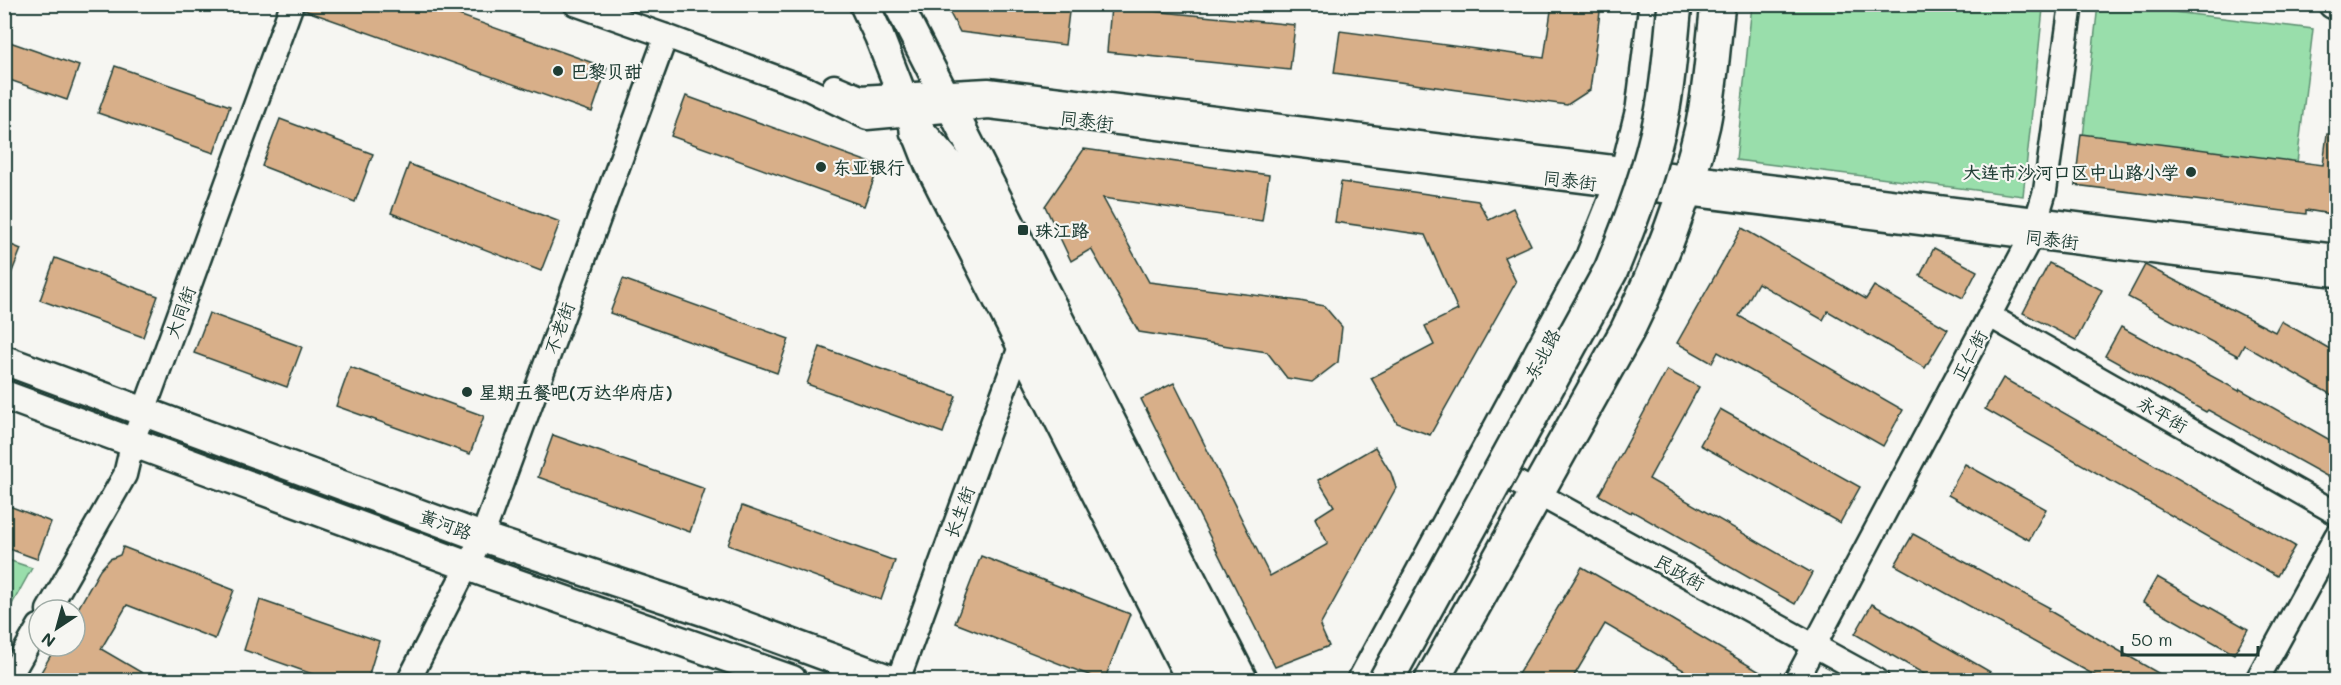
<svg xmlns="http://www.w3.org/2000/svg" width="2341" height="685" font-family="Mali,'LXGW WenKai TC',sans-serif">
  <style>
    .green { fill: #99deab; stroke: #5c8e70; stroke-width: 1.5 }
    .building { fill: #d8af89; stroke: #1f3d34; stroke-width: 1.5 }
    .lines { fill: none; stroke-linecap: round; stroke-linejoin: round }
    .minor-casing { stroke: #1f3d34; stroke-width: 27 }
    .major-casing { stroke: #1f3d34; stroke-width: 33 }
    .highway-casing { stroke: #1f3d34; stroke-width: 38 }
    .minor { stroke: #f6f6f2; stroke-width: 22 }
    .major { stroke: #f6f6f2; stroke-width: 28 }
    .highway { stroke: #f6f6f2; stroke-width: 33 }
    .highway-bridge-casing { stroke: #1f3d34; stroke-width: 38; stroke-linecap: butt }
    .highway-bridge { stroke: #f6f6f2; stroke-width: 33 }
    .poi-dot { fill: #1f3d34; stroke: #f6f6f2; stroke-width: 2 }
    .labels { text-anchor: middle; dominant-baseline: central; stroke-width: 4.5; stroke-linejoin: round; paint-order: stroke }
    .poi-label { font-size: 18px; font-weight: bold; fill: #1f3d34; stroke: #f6f6f2; text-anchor: start }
    .street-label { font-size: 18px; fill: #1f3d34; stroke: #f6f6f2 }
  </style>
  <rect width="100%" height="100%" fill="#f6f6f2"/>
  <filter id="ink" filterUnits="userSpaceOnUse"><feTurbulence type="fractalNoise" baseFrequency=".0167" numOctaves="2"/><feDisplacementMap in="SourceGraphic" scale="12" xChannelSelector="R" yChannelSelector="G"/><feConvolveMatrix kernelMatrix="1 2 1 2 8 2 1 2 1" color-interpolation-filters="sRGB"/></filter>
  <g filter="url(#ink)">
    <g class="green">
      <path d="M2011,5L2043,9L2023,196L1736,160L1752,5Z"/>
      <path d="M2098,5H2116L2313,29L2297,163L2083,137Z"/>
      <path d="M5,559L32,568L5,617L4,559Z"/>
    </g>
    <g class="building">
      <path d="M305,4H428L607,68L592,112L304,10Z"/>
      <path d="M945,4H1070L1065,45L960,32Z"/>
      <path d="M1552,4H1601L1590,90L1567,105L1334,73L1340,31L1544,58Z"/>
      <path d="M1111,7L1295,25L1290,70L1107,52Z"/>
      <path d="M4,40L79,66L67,100L4,78Z"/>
      <path d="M115,66L230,106L214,153L98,113Z"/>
      <path d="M686,96L879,166L864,206L671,136Z"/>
      <path d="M280,119L373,154L355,202L262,166Z"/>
      <path d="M2081,134L2323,165L2327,134H2337V215L2306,210V214L2075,185Z"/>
      <path d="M1084,149L1269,175L1262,221L1103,198L1149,282L1300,301L1324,306L1342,327L1338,362L1312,382L1287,378L1267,352L1139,332L1091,249L1071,261L1045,206Z"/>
      <path d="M409,164L560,222L541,271L391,213Z"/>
      <path d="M1341,182L1478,201L1489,220L1513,208L1531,245L1504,257L1516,282L1430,435L1397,423L1371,378L1434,345L1425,326L1458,310L1425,235L1335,222Z"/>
      <path d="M1742,228L1866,299L1874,286L1948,329L1925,368L1828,311L1823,320L1758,283L1739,316L1903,410L1883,446L1718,352L1712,363L1677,343Z"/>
      <path d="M4,242L21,249L6,287H4Z"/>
      <path d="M1934,248L1977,271L1963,298L1920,276Z"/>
      <path d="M55,258L158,296L143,337L40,300Z"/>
      <path d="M2049,263L2102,290L2076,340L2023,313Z"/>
      <path d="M2145,265L2275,332L2281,321L2337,353V398L2244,345L2238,356L2128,297Z"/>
      <path d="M623,279L789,339L777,373L610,313Z"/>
      <path d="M209,313L302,347L287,387L194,353Z"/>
      <path d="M2121,327L2239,391L2240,389L2337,444V467L2330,478L2208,410L2206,412L2105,356Z"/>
      <path d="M820,347L956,396L943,433L807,384Z"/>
      <path d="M350,367L484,416L470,454L336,406Z"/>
      <path d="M1667,370L1699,387L1649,479L1812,573L1795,604L1632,511L1631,513L1599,495Z"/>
      <path d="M2003,378L2295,546L2277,576L1985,409Z"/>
      <path d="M1174,383L1270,576L1328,544L1315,518L1334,506L1318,480L1375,447L1391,473L1396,488L1320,626L1329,646L1275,667L1141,399Z"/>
      <path d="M1720,409L1860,487L1840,523L1700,445Z"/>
      <path d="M553,435L705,489L690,532L538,477Z"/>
      <path d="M1965,464L2046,509L2029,540L1948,495Z"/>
      <path d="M4,504L51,522L37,559L4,547Z"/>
      <path d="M742,506L895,561L881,600L728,545Z"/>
      <path d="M1913,534L2050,608L2048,610L2172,681H2105L1895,565Z"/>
      <path d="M123,547L234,590L215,639L127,605L101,649L156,681H36L56,646H75V614L100,570L110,559L120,555Z"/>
      <path d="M981,556L1130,614L1104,681L955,623Z"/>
      <path d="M1582,567L1624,591L1775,681H1702L1605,624L1571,681H1514Z"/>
      <path d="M2157,577L2248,629L2234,654L2143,602Z"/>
      <path d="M260,600L379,641L367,681H316L318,676L244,650Z"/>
      <path d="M1872,604L2006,681H1936L1855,634Z"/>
    </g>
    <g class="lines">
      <defs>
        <g id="minor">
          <path d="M575,4L666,36L808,89L867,118L989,107L2336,275"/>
          <path d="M834,86L860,97L988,90L2336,256"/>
          <path d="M1990,316L2336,513"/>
          <path d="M1489,467L1877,680"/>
          <path d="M48,610L125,475L133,441L292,4"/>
          <path d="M8,680L39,626"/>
          <path d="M409,680L482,537L666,36"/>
          <path d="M898,680L1021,344"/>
          <path d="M1796,680L2031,237L2045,191L2071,4"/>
          <path d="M2257,680L2336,536"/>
        </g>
        <g id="major">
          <path d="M864,4L879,36L929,164L1191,680"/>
          <path d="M898,4L1243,680"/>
          <path d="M2333,4L2336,5"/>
          <path d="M4,360L482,537L712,614L891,680"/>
          <path d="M4,395L495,576L792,680"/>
        </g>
        <g id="highway">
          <path d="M917,131L955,174L971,199L1212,680"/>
          <path d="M1365,680L1592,259L1628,169L1643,109L1656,4"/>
          <path d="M1432,680L1627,331C1660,263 1686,198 1703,124C1711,85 1713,44 1718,4"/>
        </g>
      </defs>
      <use href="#minor" class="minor-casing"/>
      <use href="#major" class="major-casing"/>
      <use href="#highway" class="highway-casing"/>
      <use href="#minor" class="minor"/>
      <use href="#major" class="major"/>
      <use href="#highway" class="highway"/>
      <defs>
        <path id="highway-bridge" d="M1386,680L1611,270C1632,219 1651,168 1662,113C1669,78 1671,40 1675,4"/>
      </defs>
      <use href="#highway-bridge" class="highway-bridge-casing"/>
      <use href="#highway-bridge" class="highway-bridge"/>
    </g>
  </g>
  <g class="poi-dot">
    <circle cx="558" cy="71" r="6"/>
    <circle cx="821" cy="167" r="6"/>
    <circle cx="2191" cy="172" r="6"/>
    <rect x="1017" y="224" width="12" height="12" rx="3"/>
    <circle cx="467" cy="392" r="6"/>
  </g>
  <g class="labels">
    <g class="poi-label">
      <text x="570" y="71">巴黎贝甜</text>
      <text x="833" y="167">东亚银行</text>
      <text x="2179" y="172" text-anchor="end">大连市沙河口区中山路小学</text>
      <text x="1035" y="230">珠江路</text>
      <text x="479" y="392">星期五餐吧(万达华府店)</text>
    </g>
    <g class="street-label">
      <text transform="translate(1087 120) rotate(7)">同泰街</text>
      <text transform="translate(1570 180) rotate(7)">同泰街</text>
      <text transform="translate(2052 239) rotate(7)">同泰街</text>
      <text transform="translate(180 312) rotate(-70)">大同街</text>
      <text transform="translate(559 328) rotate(-70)">不老街</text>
      <text transform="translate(1542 354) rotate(-62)">东北路</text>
      <text transform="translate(1969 355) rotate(-62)">正仁街</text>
      <text transform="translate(2163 414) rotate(30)">永平街</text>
      <text transform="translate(959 512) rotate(-70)">长生街</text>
      <text transform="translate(446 524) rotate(20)">黄河路</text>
      <text transform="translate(1680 572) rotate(29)">民政街</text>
    </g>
  </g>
  <rect width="2341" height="685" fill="none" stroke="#f6f6f2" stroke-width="24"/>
  <rect x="12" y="12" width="2317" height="661" fill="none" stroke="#1f3d34" stroke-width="2" filter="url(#ink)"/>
  <g transform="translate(57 628) rotate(216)"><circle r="28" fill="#f6f6f2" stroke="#a0aca6" stroke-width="1.5"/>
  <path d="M0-4.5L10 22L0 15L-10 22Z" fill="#1f3d34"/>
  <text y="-9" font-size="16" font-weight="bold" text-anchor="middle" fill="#1f3d34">N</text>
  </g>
  <path d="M2122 646v9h136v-9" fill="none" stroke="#1f3d34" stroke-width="3"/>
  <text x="2131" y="646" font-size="18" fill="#1f3d34" stroke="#f6f6f2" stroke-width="4.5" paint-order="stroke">50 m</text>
</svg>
